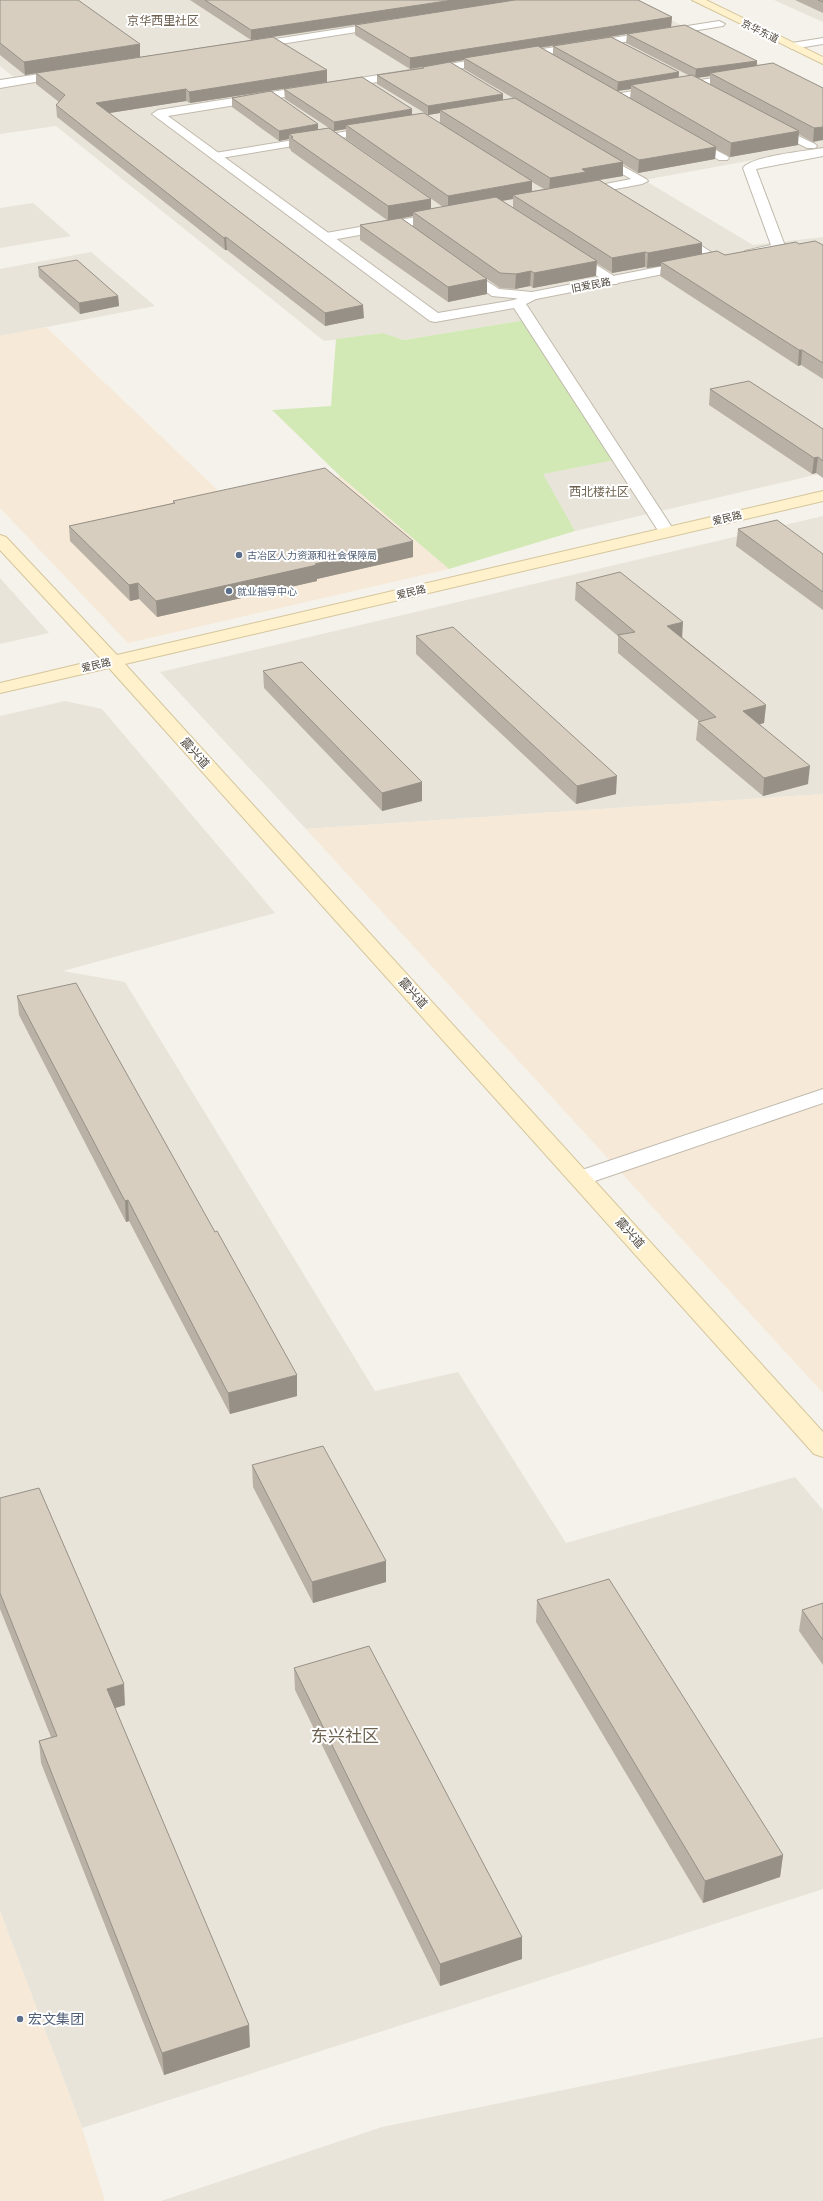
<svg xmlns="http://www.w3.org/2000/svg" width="823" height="2201" font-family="'Roboto Condensed','Noto Sans SC',sans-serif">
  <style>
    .residential { fill: #e9e4d9 }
    .commercial { fill: #f6e9d7 }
    .green { fill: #d2e9b5 }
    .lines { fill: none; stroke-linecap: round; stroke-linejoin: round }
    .lane-casing { stroke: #c1baad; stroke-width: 2 }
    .street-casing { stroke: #c1baad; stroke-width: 2 }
    .secondary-casing { stroke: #d5c59b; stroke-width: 2 }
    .lane { fill: #fff; fill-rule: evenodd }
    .street { fill: #fff; fill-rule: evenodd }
    .secondary { fill: #fef1cc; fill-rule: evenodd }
    .wall { fill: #b9b1a5; fill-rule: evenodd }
    .shaded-wall { fill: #969086 }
    .building { fill: #d7cec0; stroke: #969086 }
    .service-dot { fill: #5c6f8a; stroke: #fff; stroke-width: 1.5 }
    .labels { text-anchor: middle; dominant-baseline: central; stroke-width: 4; stroke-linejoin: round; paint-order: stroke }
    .far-street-label { font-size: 10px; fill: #4a4339; stroke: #fff }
    .far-service-label { font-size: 10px; fill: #4e5e75; stroke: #fff; text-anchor: start }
    .far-quarter-label { font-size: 12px; fill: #6d6150; stroke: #fff }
    .street-label { font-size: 12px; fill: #4a4339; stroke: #fff }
    .near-service-label { font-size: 14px; fill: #4e5e75; stroke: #fff; text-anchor: start }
    .near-quarter-label { font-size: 17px; fill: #6d6150; stroke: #fff }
  </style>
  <rect width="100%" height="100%" fill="#f5f2eb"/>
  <g class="residential">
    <path d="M28,0H631L823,96V147L644,180L753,245L823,237V473L575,531L542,474L619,459L526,320L404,340L383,333L324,341L56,126L0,134V81L16,79L0,66V4Z"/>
    <path d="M774,0H823V22Z"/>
    <path d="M33,203L71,236L0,248V208Z"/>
    <path d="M91,252L155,306L0,336V269Z"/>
    <path d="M823,516V794L306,829L160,672Z"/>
    <path d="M0,578L49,633L0,644Z"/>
    <path d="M65,701L102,709L275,913L63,971L125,982L375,1391L458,1372L566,1543L795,1477L823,1510V1889L82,2128L0,1911V716Z"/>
    <path d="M823,2037V2201H161L382,2127Z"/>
  </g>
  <g class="commercial">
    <path d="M46,327L228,500L340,476L449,569L128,643L0,508V336Z"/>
    <path d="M823,794V1393L306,829Z"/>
    <path d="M0,1911L82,2128L105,2201H0Z"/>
  </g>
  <path class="green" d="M526,320L620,459L543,474L575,531L449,569L340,476L272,410L331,406L336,339L383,333L404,340Z"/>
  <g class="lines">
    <defs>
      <g id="lane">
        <path d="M823,38V44L792,49L787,46L792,43Z"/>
        <path d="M737,74L741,75L742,77L741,79L615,100L610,97L615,94Z"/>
        <path d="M773,124L815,144L817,146L815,148H807L769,129L767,127Z"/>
        <path d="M373,127L377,128L379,130L377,132L215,159L209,156L215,153Z"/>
        <path d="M691,137L727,156L729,158L727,160H719L687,142L685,140L687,138Z"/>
        <path d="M599,153L646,179L648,181L642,184L584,195L580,193L578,191L580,189L631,179L595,158L593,156Z"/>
        <path d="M439,213L445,217L443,220L326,241L320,237L326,233Z"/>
        <path d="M678,232L682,233L723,260L721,263H713L674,239L672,236L674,233Z"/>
        <path d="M573,250L617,278L619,281L617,284H609L569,257L567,254Z"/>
        <path d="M466,268L499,289L532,292L538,296L532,300L492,296L462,275L460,272L462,269Z"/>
      </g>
      <g id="street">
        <path d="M719,21L725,24L723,26L168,116L438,313L514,300L532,292L689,261L694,262L696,265L694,268L536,299L526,304L675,532L673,535H661L659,532L514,308L435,322L430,321L152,114L158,110Z"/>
        <path d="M384,22L388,23L390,25L388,27L250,49L244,46L250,43Z"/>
        <path d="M66,70L70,72L72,74L70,76L0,88V80Z"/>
        <path d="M823,148V156L756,169L785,246C779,255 755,259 745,257L743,254L745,251L771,245L743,168C751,156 807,151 823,148Z"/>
        <path d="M823,1089V1103L589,1183L581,1185L573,1183L570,1178L573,1173Z"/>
      </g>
      <g id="secondary">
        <path d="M692,0H706L823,57V64Z"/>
        <path d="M823,491V501L125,664L823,1432V1457L814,1454L109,668L0,693V683L101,659L0,550V535L6,537L117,655Z"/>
      </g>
    </defs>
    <use href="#lane" class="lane-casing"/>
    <use href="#street" class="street-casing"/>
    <use href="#secondary" class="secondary-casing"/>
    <use href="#lane" class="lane"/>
    <use href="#street" class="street"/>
    <use href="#secondary" class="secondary"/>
  </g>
  <g class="wall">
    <path d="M0,0L140,57L251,40L190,0H638L672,17L671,27L757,61V65L823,88L813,142L798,134V145L730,157L716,149L715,159L638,173L623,164V176L600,180L702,254L725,255L799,244L823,245V379L801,365L798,366L660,276L661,266L647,268L645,267L612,273L596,263V276L533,288L530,286L515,289L500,288L440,246L487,294L448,302L360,240V225L387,220L291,151V150L289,148V139L279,141L232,107V98L318,124V130L329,128L285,99L284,89L412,115L440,123V113L428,115L377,84V75L423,68V67L503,100L513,98L464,69V60L410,69L355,35V25L274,37L327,82L190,103L186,101L109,113L364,318L325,326L227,250H225L57,117L56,105L59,102L36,84V73L25,75L0,55ZM627,34L626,43L690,76L679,78V72L611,37ZM595,39L553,46V54L541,48ZM710,76V84L698,78ZM631,89L630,98L618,91ZM346,129V139L443,207L431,209V199L334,131ZM532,182L544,189L532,191ZM513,199V208L501,201ZM413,216V227L401,218Z"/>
    <path d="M795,0H823V13Z"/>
    <path d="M38,267L118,296L119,306L80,314L39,277Z"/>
    <path d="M710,389L823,429V478L816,473L812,474L709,405Z"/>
    <path d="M173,501L413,557L317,579V581L157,617L139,599L130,601L70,541L69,526L173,503Z"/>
    <path d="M738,529L823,554V610L736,546Z"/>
    <path d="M576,583L682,637L766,705L764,723L760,724L808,784L763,796L696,740L698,722L699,721L618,653V636L575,600Z"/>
    <path d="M416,636L616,794L576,804L416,654Z"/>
    <path d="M263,671L422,782V801L382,811L264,688Z"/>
    <path d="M17,996L297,1396L230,1414L129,1221L126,1222L19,1015Z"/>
    <path d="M252,1465L386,1561V1582L313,1603L253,1487Z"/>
    <path d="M0,1498L125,1705L115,1708L250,2047L164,2075L41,1763L39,1741L51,1737L0,1609Z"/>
    <path d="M537,1600L783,1855L780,1877L703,1903L536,1622Z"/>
    <path d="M823,1603V1665L799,1631L802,1610Z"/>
    <path d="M294,1668L522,1937V1959L440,1986L295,1690Z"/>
  </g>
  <g class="shaded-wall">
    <path d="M453,0H519L251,40V30Z"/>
    <path d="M672,17L671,27L467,59L464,58V60L410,69V58Z"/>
    <path d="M140,44V57L25,75L24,62Z"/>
    <path d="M757,61L756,70L710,73V76L695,78L696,69Z"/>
    <path d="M327,70V82L190,103L189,92Z"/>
    <path d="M679,72L678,81L631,85V89L617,91L618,82Z"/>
    <path d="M186,89V101L97,115L96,103Z"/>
    <path d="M503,94V103L440,110V113L428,115V106Z"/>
    <path d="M412,109V118L346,125V129L334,131V122Z"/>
    <path d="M318,124V134L293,137L289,134V139L279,141V131Z"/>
    <path d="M823,127V140L813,142L814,128Z"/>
    <path d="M799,131L798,145L730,157L731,143Z"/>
    <path d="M716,147L715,159L638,173L639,160Z"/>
    <path d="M623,162V176L586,182L549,192L550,178L582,169Z"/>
    <path d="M532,181V195H513V199L448,210V196Z"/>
    <path d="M431,199V213L413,212V216L388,221V206Z"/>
    <path d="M226,237L227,250H225L224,238Z"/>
    <path d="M702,243V258L661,262V266L647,268L648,253Z"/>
    <path d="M645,252V267L612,273V258Z"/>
    <path d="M597,261L596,276L533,288L534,273Z"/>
    <path d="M531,271L530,286L515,289L516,274Z"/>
    <path d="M487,279V294L448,302V287Z"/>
    <path d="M118,296L119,306L80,314L79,303Z"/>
    <path d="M363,305L364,318L325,326V313Z"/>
    <path d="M799,350H802L801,365L798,366Z"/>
    <path d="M818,457L816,473L812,474L814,458Z"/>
    <path d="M413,541V557L317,579V581L157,617L156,601L315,564Z"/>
    <path d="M138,583L139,599L130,601L129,585Z"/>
    <path d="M683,622L682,640L667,626Z"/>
    <path d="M766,705L764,723L742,729L743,711Z"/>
    <path d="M810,766L808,784L763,796L764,778Z"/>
    <path d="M617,776L616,794L576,804L577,786Z"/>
    <path d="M422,782V801L382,811V793Z"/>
    <path d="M128,1200L129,1221L126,1222L125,1201Z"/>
    <path d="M297,1375V1396L230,1414L228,1393Z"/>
    <path d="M386,1561V1582L313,1603L312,1582Z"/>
    <path d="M124,1684L125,1705L109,1710L107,1689Z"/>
    <path d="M783,1855L780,1877L703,1903L705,1881Z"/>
    <path d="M522,1937V1959L440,1986V1964Z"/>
    <path d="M249,2025L250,2047L164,2075L162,2053Z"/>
  </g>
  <g class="building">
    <path d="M0,0H78L140,44L24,62L0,43Z"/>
    <path d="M205,0H453L251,30Z"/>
    <path d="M515,0H638L672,17L410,58L355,25Z"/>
    <path d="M818,0H823V2Z"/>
    <path d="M685,25L757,61L696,69L627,34Z"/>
    <path d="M273,37L327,70L189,92L186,89L96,103L363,305L325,313L226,237L224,238L56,105L65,95L36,73Z"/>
    <path d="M611,37L679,72L618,82L553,46Z"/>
    <path d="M538,46L716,147L639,160L464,58Z"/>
    <path d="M450,62L503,94L428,106L377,75L424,68L423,67Z"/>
    <path d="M773,63L823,88V127L814,128L710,73Z"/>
    <path d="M692,75L799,131L731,143L631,85Z"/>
    <path d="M362,77L412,109L334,122L284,89Z"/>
    <path d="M271,91L318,124L279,131L232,98Z"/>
    <path d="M515,98L623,162L582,169L586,172L550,178L440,110Z"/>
    <path d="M424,113L532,181L448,196L346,125Z"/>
    <path d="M329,128L431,199L388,206L291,138L293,137L289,134Z"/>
    <path d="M599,180L702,243L648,253L645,252L612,258L513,195Z"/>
    <path d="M496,197L597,261L534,273L531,271L516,274L500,273L413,212Z"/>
    <path d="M401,218L487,279L448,287L360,225Z"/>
    <path d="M815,241L823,245V363L802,350H799L661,262L717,251L725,255L796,242L799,244Z"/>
    <path d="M77,260L118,296L79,303L38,267Z"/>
    <path d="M749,381L823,429V461L818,457L814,458L710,389Z"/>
    <path d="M325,468L413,541L315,564L317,565L156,601L138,583L129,585L69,526L175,503L173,501Z"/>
    <path d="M777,520L823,554V592L738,529Z"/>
    <path d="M620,572L683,622L667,626L766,705L743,711L810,766L764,778L698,722L716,717L618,635L635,632L576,583Z"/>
    <path d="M453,627L617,776L577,786L416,636Z"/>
    <path d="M302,662L422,782L382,793L263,671Z"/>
    <path d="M76,983L215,1232L217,1231L297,1375L228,1393L128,1200L125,1201L17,996Z"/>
    <path d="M323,1446L386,1561L312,1582L252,1465Z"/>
    <path d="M39,1488L124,1684L107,1689L249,2025L162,2053L39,1741L57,1736L0,1593V1498Z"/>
    <path d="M609,1579L783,1855L705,1881L537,1600Z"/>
    <path d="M823,1603V1640L802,1610Z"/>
    <path d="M369,1646L522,1937L440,1964L294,1668Z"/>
  </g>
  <g class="service-dot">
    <circle cx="239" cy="555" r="4"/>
    <circle cx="229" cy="591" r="4"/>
    <circle cx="20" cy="2019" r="4"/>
  </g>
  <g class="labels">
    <g class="far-street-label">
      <text transform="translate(760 31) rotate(26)">京华东道</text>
      <text transform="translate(591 285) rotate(-11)">旧爱民路</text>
      <text transform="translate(727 518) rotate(-13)">爱民路</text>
      <text transform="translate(411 592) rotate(-13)">爱民路</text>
      <text transform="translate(96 665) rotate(-13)">爱民路</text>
    </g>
    <g class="far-service-label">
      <text x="247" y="555">古冶区人力资源和社会保障局</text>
      <text x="237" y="591">就业指导中心</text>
    </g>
    <g class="far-quarter-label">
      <text x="163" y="21">京华西里社区</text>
      <text x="599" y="492">西北楼社区</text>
    </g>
    <g class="street-label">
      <text transform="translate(195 753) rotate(48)">震兴道</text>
      <text transform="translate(413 993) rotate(48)">震兴道</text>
      <text transform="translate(630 1233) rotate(48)">震兴道</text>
    </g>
    <g class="near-service-label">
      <text x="28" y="2019">宏文集团</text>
    </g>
    <g class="near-quarter-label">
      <text x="345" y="1736">东兴社区</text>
    </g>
  </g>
</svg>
